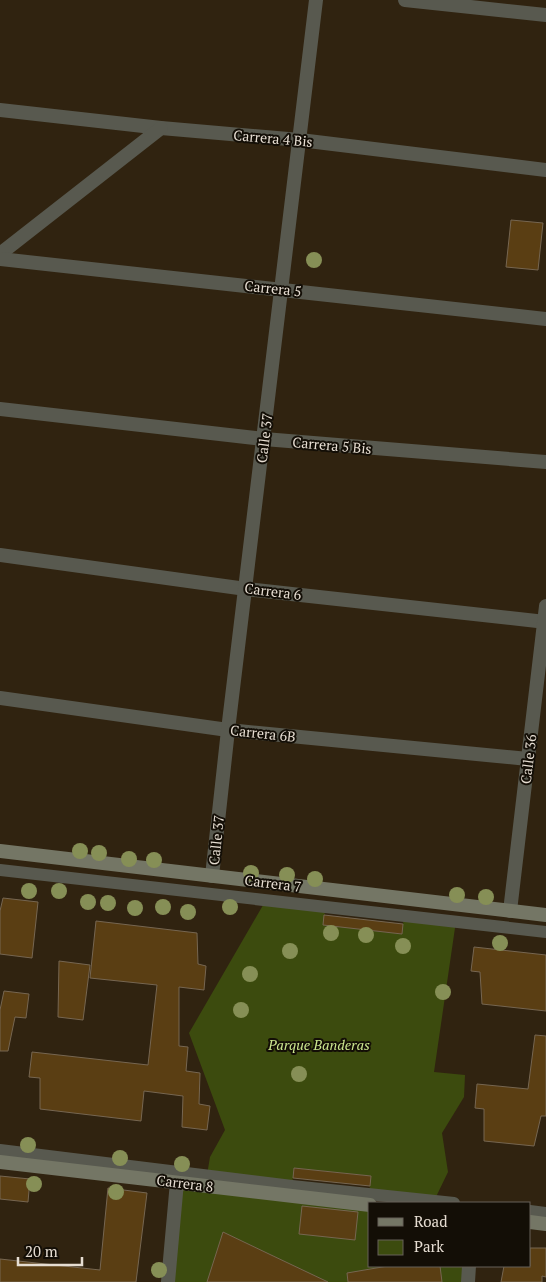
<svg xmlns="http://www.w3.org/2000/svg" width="546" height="1282" font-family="'PT Serif',serif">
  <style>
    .green { fill: #3c4b0e }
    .building { fill: #5a3e13; stroke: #766651 }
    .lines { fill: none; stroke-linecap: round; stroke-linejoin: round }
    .service { stroke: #58594f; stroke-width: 12 }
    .minor { stroke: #58594f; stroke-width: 14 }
    .tertiary { stroke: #58594f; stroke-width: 14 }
    .secondary { stroke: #747665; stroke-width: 14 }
    .tree { fill: #868f56 }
    .labels { text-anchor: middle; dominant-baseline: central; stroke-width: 4; stroke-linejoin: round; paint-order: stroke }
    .street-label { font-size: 14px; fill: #e6ddd2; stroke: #130e06 }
    .park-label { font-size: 14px; font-style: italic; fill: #cce78f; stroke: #130e06 }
  </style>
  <rect width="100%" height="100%" fill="#302310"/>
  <g class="green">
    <path d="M266,900L325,907L324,925L402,934L404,915L456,921L434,1072L465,1075L464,1097L442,1133L448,1172L434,1201L369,1194L371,1176L294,1168L292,1186L207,1175L210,1157L225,1130L189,1033Z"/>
    <path d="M177,1182L370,1205V1266H469L468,1282H168Z"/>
  </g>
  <g class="building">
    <path d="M511,220L543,223L538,270L506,267Z"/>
    <path d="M3,898L38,902L32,958L0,954V911Z"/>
    <path d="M324,915L403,924L402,934L323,925Z"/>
    <path d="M96,921L197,933L198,964L206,966L204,990L179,987V1046L188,1047L186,1071L200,1073L199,1104L210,1106L207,1130L182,1127L183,1096L144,1091L141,1121L40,1109V1078L29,1077L32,1052L148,1065L157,985L90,978Z"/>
    <path d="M474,947L546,955V1011L482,1004L480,972L471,971Z"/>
    <path d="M59,961L90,965L83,1020L58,1017Z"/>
    <path d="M4,991L29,994L26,1018L15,1017L8,1051H0V1010Z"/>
    <path d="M535,1035L546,1036V1116H541L534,1146L484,1141V1109L475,1108L477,1084L528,1089Z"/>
    <path d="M294,1168L371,1176L370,1186L293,1178Z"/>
    <path d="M0,1176L30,1179L28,1202L0,1199Z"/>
    <path d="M108,1188L147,1193L136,1282H0V1259L100,1270Z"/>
    <path d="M302,1206L358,1212L355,1240L299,1234Z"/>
    <path d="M223,1232L269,1254L328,1282H207Z"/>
    <path d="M530,1248H546V1277L542,1276V1282H501L504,1266H530Z"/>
    <path d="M388,1266H440L442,1282H348L347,1273Z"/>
  </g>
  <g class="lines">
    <g class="service">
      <path d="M0,870L546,932"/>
      <path d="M0,1150L292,1186L454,1203"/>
      <path d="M530,1211L546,1213"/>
    </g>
    <g class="minor">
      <path d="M0,110L161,128L300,140L546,170"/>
      <path d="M0,254L161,128"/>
      <path d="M0,259L546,319"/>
      <path d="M0,409L264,439L546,462"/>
      <path d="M0,555L246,589L546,622"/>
      <path d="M0,698L228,730L528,759"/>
      <path d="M212,876L228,730L316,0"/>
      <path d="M510,911L546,606"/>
      <path d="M168,1282L177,1182"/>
      <path d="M468,1282L469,1266"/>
    </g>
    <path class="tertiary" d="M405,0L546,15"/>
    <g class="secondary">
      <path d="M0,851L546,915"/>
      <path d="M0,1162L370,1205"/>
      <path d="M530,1222L546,1224"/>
    </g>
  </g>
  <g class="tree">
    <circle cx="314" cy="260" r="8"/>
    <circle cx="80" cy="851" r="8"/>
    <circle cx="99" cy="853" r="8"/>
    <circle cx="129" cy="859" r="8"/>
    <circle cx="154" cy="860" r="8"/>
    <circle cx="251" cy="873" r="8"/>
    <circle cx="287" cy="875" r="8"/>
    <circle cx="315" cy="879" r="8"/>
    <circle cx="29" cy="891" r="8"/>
    <circle cx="59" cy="891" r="8"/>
    <circle cx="457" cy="895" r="8"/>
    <circle cx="486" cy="897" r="8"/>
    <circle cx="88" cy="902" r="8"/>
    <circle cx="108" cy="903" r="8"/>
    <circle cx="163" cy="907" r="8"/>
    <circle cx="230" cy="907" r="8"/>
    <circle cx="135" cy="908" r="8"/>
    <circle cx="188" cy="912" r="8"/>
    <circle cx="331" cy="933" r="8"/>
    <circle cx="366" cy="935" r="8"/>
    <circle cx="500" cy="943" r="8"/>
    <circle cx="403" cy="946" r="8"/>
    <circle cx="290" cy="951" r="8"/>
    <circle cx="250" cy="974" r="8"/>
    <circle cx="443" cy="992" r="8"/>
    <circle cx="241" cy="1010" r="8"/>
    <circle cx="299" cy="1074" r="8"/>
    <circle cx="28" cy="1145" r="8"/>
    <circle cx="120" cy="1158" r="8"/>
    <circle cx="182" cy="1164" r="8"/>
    <circle cx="34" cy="1184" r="8"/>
    <circle cx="116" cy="1192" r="8"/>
    <circle cx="159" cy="1270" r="8"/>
  </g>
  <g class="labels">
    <g class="street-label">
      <text transform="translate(273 138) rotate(5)">Carrera 4 Bis</text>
      <text transform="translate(273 288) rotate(6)">Carrera 5</text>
      <text transform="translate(264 438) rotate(-83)">Calle 37</text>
      <text transform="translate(332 445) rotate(5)">Carrera 5 Bis</text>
      <text transform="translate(273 591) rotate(7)">Carrera 6</text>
      <text transform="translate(263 733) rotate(6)">Carrera 6B</text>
      <text transform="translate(528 759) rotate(-83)">Calle 36</text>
      <text transform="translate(216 840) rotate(-84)">Calle 37</text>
      <text transform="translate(273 883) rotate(7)">Carrera 7</text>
      <text transform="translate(185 1183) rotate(7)">Carrera 8</text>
    </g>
    <g class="park-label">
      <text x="319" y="1044">Parque Banderas</text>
    </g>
  </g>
  <rect x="368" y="1202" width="162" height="65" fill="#130e06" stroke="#676158"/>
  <rect x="378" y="1218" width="25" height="8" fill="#747665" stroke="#676158"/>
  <text x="414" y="1227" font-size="15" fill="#e6ddd2">Road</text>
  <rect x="378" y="1240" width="25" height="15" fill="#3c4b0e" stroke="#676158"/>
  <text x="414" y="1252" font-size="15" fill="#e6ddd2">Park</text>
  <path d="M18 1257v8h64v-8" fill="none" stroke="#e6ddd2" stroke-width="2.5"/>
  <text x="25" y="1257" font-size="15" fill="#e6ddd2" stroke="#130e06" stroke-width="4" paint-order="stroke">20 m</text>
</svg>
